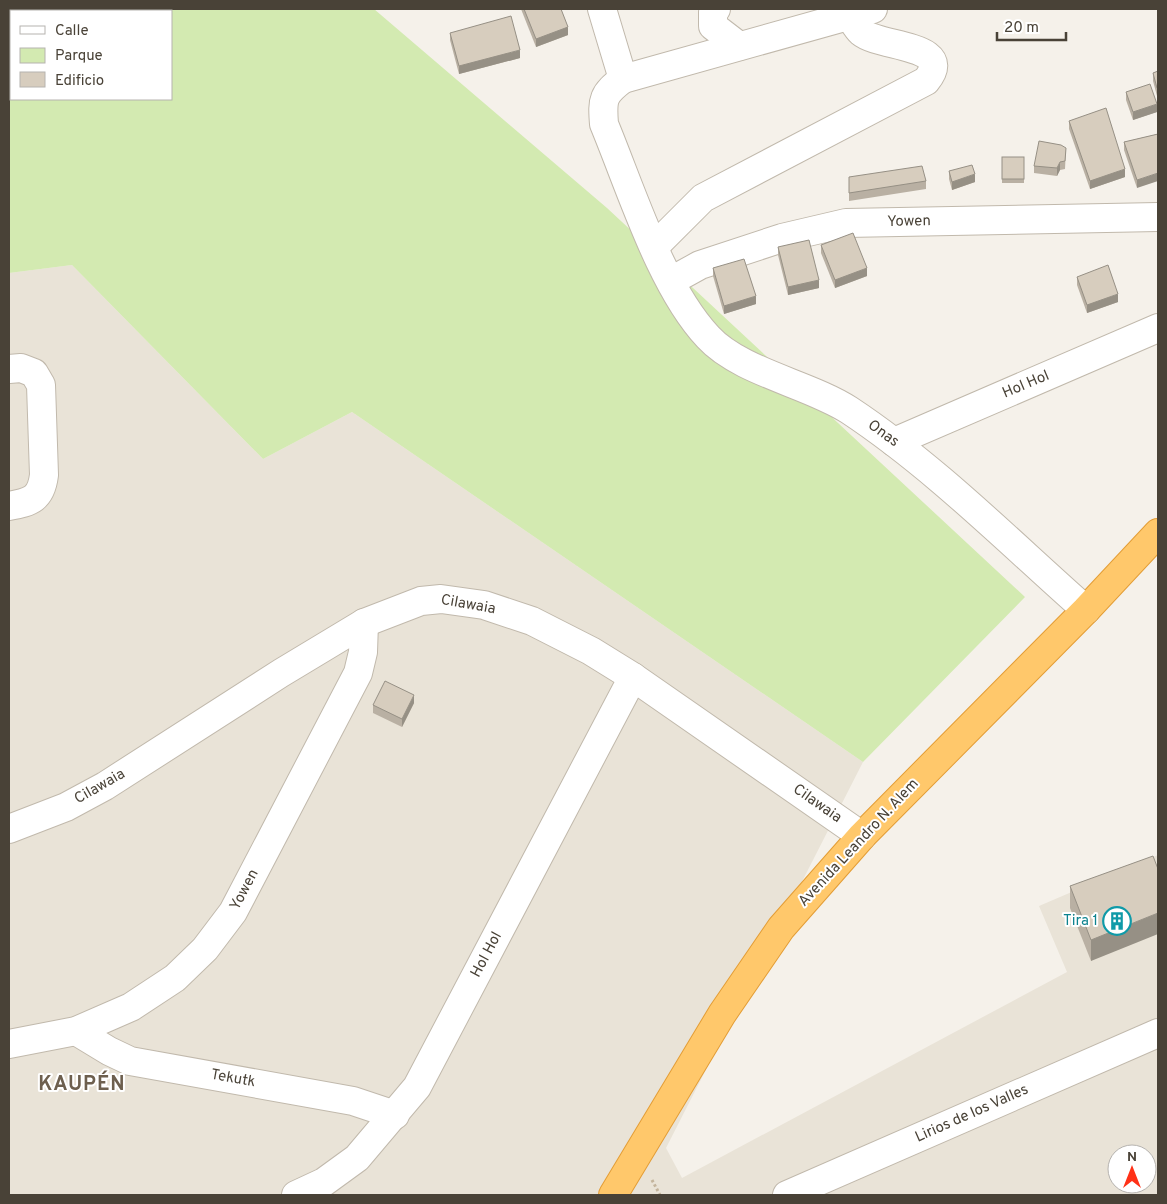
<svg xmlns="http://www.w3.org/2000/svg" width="1167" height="1204" font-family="Overpass,sans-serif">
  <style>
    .residential { fill: #e9e3d7; fill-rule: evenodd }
    .green { fill: #d3eab1; fill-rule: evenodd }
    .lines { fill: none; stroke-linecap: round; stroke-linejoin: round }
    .minor-casing { stroke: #c1b9ac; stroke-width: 30 }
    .highway-casing { stroke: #e39d36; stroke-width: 30 }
    .path { stroke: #c3b49c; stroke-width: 3; stroke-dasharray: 2.5 2.5; stroke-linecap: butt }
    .minor { stroke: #fff; stroke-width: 28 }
    .highway { stroke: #ffc86b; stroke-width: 28 }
    .wall { fill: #b9b0a3 }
    .shaded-wall { fill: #969085 }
    .building { fill: #d7cdbe; stroke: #969085 }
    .labels { text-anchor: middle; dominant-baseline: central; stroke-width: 4; stroke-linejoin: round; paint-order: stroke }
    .street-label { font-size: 15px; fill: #494237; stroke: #fff }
    .culture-label { font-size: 15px; fill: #0d838f; stroke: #fff; text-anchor: end }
    .district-label { font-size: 20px; font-weight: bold; letter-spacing: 1px; fill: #6d5f4e; stroke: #fff }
  </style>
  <rect width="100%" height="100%" fill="#f5f1ea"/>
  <path class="residential" d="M72,265L263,459L352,412L863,762L666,1148L682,1178L1067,972L1039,906L1158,855V1195H9V273ZM1117,1154H1147V1184H1117Z"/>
  <path class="green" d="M9,9H374L607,208L1025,597L863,762L352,412L263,459L72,265L9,273ZM11,11H171V99H11Z"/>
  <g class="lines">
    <defs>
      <g id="minor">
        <path d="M602,9L623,79"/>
        <path d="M716,9L713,12V26L739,46"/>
        <path d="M873,9L623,79C603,94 602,99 604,124C631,189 661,287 708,337C740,372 809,384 849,410C935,467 1009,542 1086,610"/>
        <path d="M654,247L703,198L926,81C957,44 880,48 861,32C856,28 853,20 849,15"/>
        <path d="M671,281L700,265L782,238L846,223L1158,217"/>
        <path d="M9,369L21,368L34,373L41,385L44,475C41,499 31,502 9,506"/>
        <path d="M894,442L1158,328"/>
        <path d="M9,829L66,807L105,786L281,673L364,623L421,601L441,599L484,605L532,621L591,651L633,677L862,836"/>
        <path d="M76,1031L109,1051L130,1061L353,1101L395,1115"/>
        <path d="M9,1044L76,1031L131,1007L175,978L205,949L233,912L358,673L363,652L364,623"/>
        <path d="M296,1195L324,1182L357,1158L417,1087L633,677"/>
        <path d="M787,1195L1158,1033"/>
      </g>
      <path id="highway" d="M613,1195L722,1014L781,928L862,836L1086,610L1158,533"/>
    </defs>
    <use href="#minor" class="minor-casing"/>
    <use href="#highway" class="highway-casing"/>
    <path class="path" d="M652,1180L660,1195"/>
    <use href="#minor" class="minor"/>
    <use href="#highway" class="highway"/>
  </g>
  <g class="wall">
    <path d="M521,9H561L568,35L536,47Z"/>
    <path d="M450,33L520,58L459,74L450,40Z"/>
    <path d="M1158,71V96H1157L1153,81V73Z"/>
    <path d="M1126,92L1157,112L1133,120L1126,100Z"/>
    <path d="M1069,121L1125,177L1090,189L1069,129Z"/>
    <path d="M1158,134L1137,188L1124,150V142Z"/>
    <path d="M1066,148L1065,169L1060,170L1057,176L1034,173V166Z"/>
    <rect x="1002" y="157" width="22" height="26"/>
    <path d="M949,171L975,182L952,190L949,179Z"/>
    <path d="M849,177L926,181V189L849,201Z"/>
    <path d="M821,245L867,276L835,288L821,253Z"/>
    <path d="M778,247L819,288L788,295L778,255Z"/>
    <path d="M713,268L756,304L724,314L713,276Z"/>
    <path d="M1077,277L1118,302L1087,313L1077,285Z"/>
    <path d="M414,703L402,727L373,713V705Z"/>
    <path d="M1158,869L1091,961L1070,908V886Z"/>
  </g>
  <g class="shaded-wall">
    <path d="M568,27V35L536,47V39Z"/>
    <path d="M520,50V58L459,74V66Z"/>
    <path d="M1157,104V112L1133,120V112Z"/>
    <path d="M1060,162V170L1057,176V168Z"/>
    <path d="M1125,169V177L1090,189V181Z"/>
    <path d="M1158,173V181L1137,188V180Z"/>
    <path d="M975,174V182L952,190V182Z"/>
    <path d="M867,268V276L835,288V280Z"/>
    <path d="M819,280V288L788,295V287Z"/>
    <path d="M1118,294V302L1087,313V305Z"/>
    <path d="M756,296V304L724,314V306Z"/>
    <path d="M414,695V703L402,727V719Z"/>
    <path d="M1158,913V934L1091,961V940Z"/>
  </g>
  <g class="building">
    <path d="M524,9H561L568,27L536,39Z"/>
    <path d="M511,16L520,50L459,66L450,33Z"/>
    <path d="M1158,71V88H1157L1153,73Z"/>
    <path d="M1150,84L1157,104L1133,112L1126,92Z"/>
    <path d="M1106,108L1125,169L1090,181L1069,121Z"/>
    <path d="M1158,134V173L1137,180L1124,142Z"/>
    <path d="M1039,141L1061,145L1066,148L1065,161L1060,162L1057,168L1034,166Z"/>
    <rect x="1002" y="157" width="22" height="22"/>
    <path d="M972,165L975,174L952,182L949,171Z"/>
    <path d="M922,166L926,181L849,193V177Z"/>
    <path d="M853,233L867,268L835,280L821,245Z"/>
    <path d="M809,240L819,280L788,287L778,247Z"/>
    <path d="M744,259L756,296L724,306L713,268Z"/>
    <path d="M1108,265L1118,294L1087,305L1077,277Z"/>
    <path d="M385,681L414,695L402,719L373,705Z"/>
    <path d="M1153,856L1158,869V913L1091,940L1070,886Z"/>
  </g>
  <defs>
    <symbol id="building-ring" viewBox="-11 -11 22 22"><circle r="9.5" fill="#fff" stroke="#0f9aa8" stroke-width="1.5"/><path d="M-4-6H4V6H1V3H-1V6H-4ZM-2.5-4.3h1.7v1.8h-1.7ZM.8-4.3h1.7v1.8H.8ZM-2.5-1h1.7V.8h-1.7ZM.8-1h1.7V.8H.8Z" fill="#0f9aa8"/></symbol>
  </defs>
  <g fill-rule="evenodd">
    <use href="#building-ring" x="1101" y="905" width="32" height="32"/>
  </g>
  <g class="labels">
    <g class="street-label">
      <text transform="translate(909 222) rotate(-1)">Yowen</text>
      <text transform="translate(1026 385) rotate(-23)">Hol Hol</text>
      <text transform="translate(883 434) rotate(36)">Onas</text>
      <text transform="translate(468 605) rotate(10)">Cilawaia</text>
      <text transform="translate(100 787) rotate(-30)">Cilawaia</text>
      <text transform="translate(817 804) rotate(35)">Cilawaia</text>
      <text transform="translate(859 843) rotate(-47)">Avenida Leandro N. Alem</text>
      <text transform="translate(245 890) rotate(-62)">Yowen</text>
      <text transform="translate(487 955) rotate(-62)">Hol Hol</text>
      <text transform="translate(233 1079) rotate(10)">Tekutk</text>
      <text transform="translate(972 1114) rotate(-24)">Lirios de los Valles</text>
    </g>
    <g class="culture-label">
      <text x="1098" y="921">Tira 1</text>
    </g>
    <g class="district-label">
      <text x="82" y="1085">KAUPÉN</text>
    </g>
  </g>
  <rect width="1167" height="1204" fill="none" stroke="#494237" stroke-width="20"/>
  <rect x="10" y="10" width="162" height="90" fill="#ffffff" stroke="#b6b3af"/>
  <rect x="20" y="26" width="25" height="8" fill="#ffffff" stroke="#b6b3af"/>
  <text x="55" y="35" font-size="15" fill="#494237">Calle</text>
  <rect x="20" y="48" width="25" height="15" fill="#d3eab1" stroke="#b6b3af"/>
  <text x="55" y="60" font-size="15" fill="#494237">Parque</text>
  <rect x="20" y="72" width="25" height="15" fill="#d7cdbe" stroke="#b6b3af"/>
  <text x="55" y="85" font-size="15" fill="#494237">Edificio</text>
  <g transform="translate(1132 1169)"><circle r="24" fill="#ffffff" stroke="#b6b3af"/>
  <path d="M0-4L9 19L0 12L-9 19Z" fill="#ff3117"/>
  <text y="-8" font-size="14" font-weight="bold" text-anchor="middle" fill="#494237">N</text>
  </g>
  <path d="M997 32v8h69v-8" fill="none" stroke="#494237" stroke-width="2.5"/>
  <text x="1004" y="32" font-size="15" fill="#494237" stroke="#ffffff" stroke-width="4" paint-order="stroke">20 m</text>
</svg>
